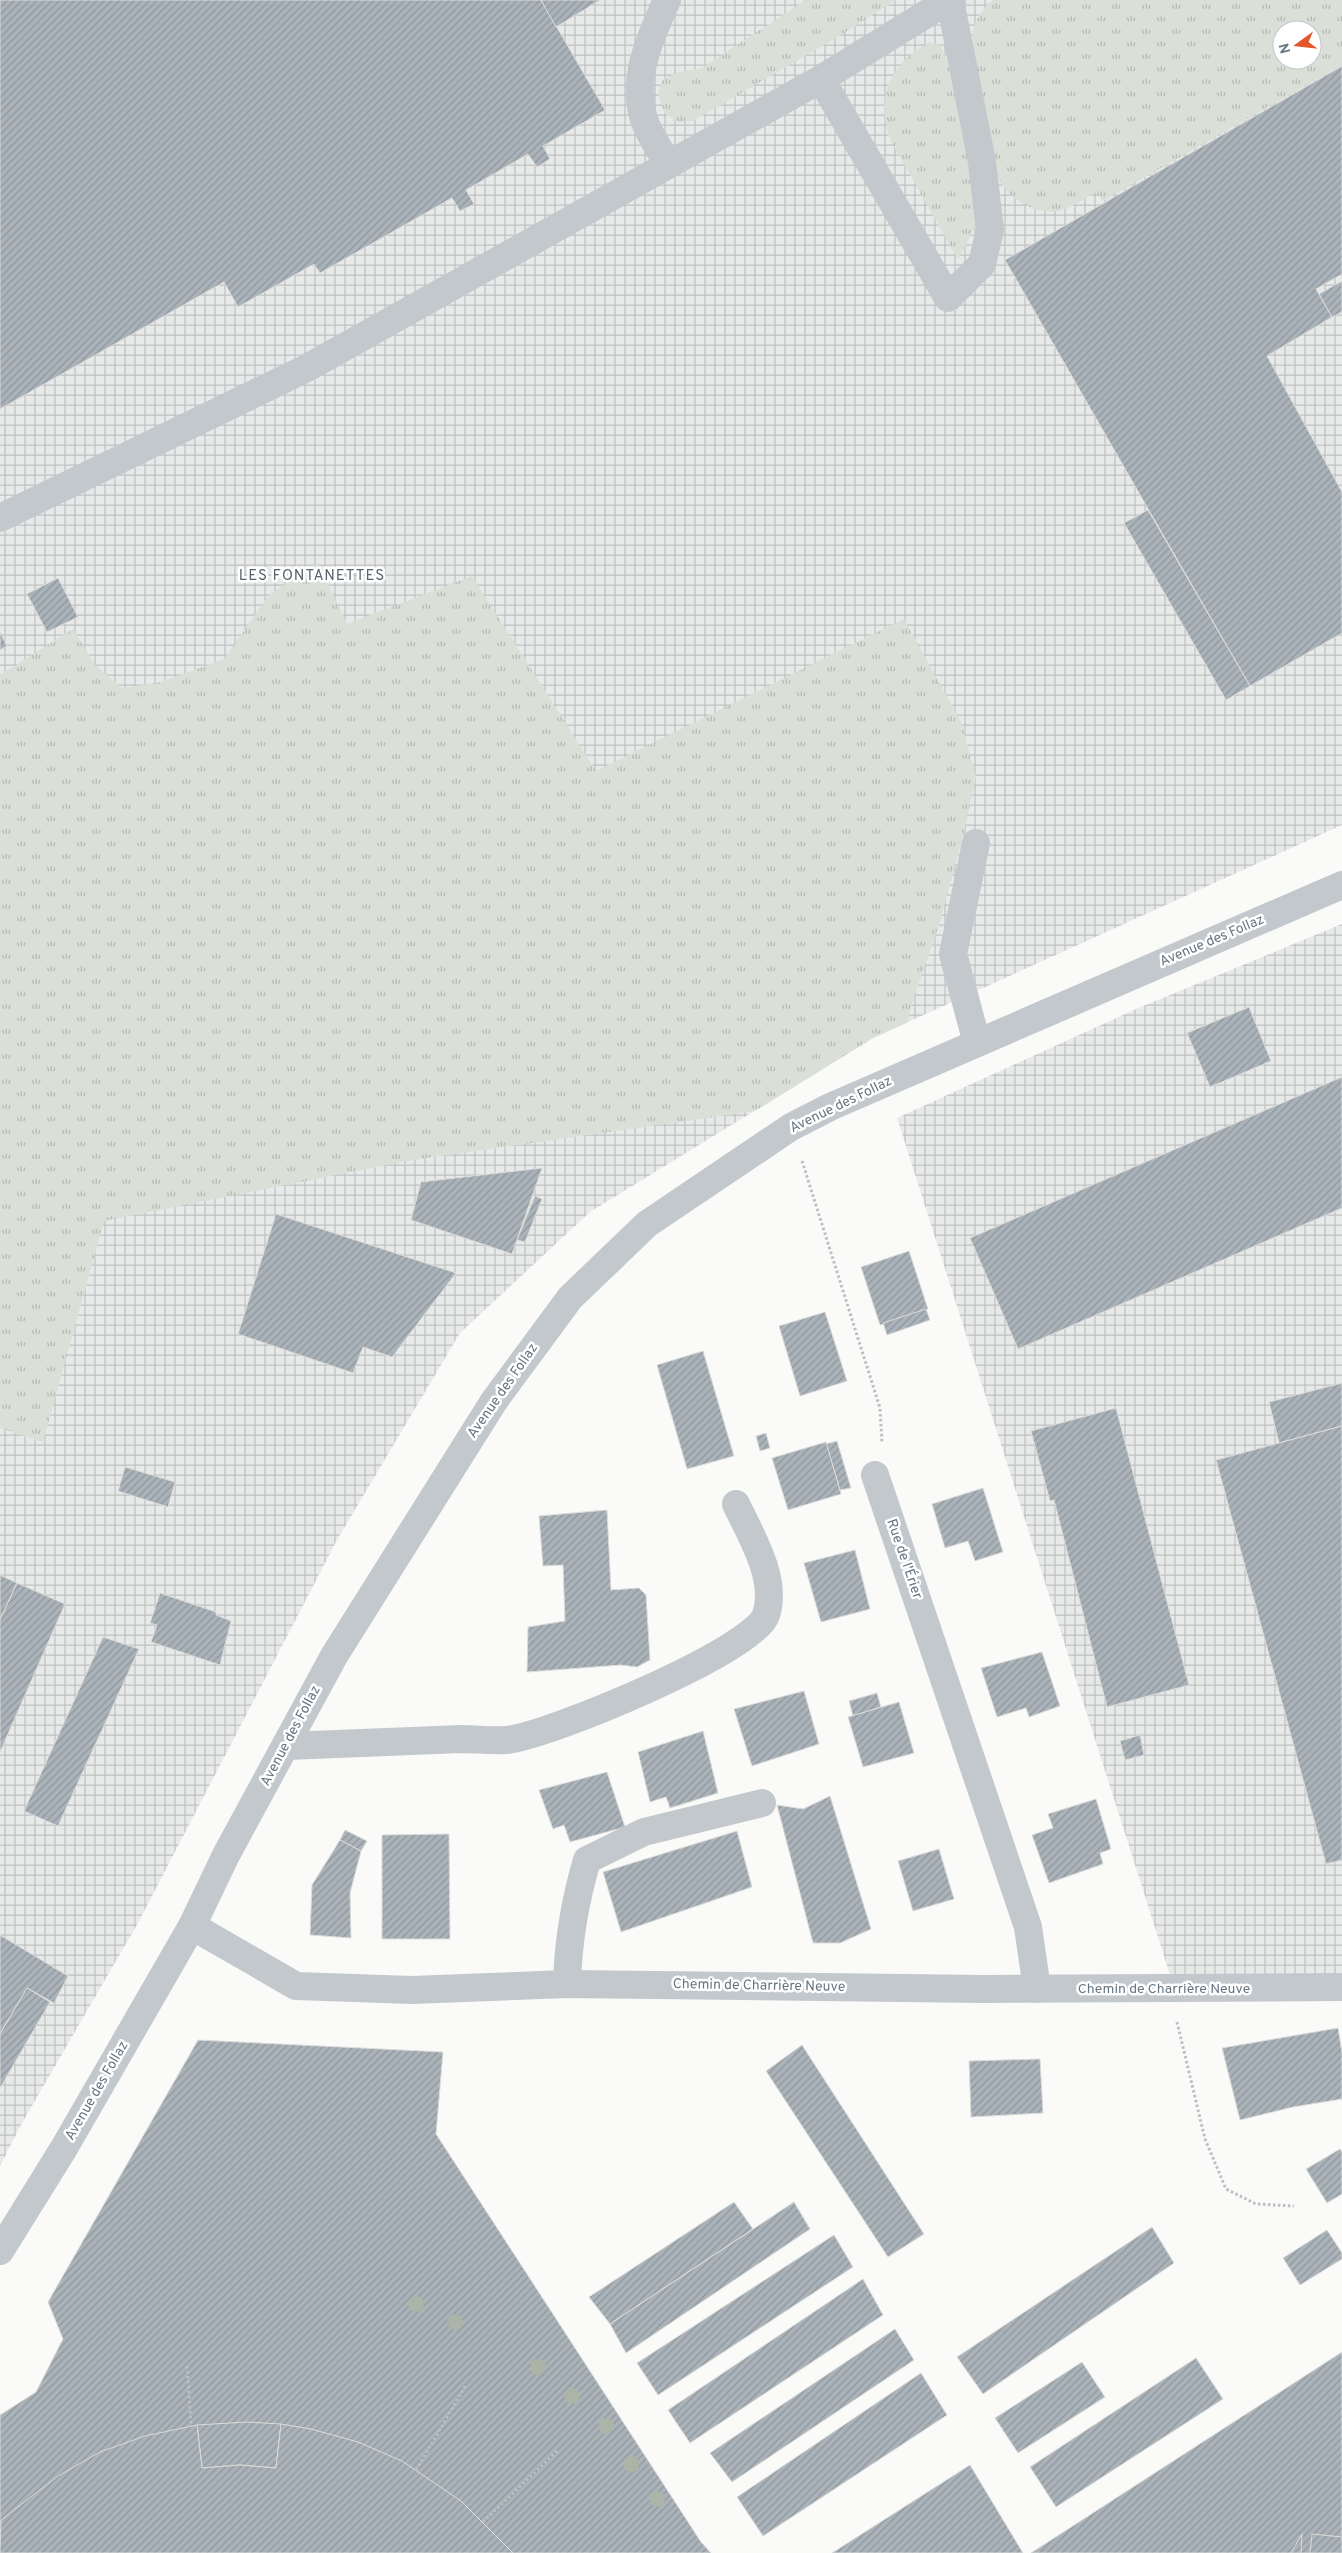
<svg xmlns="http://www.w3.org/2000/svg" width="1342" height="2553" font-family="Overpass,sans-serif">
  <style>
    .industrial { fill: url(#industrial-grid); fill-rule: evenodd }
    .grass { fill: url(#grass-tufts); fill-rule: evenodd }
    .building { fill: url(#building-hatch); stroke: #dcdcda }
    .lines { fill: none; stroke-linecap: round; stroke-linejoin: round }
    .path { stroke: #bbbfc2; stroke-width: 3; stroke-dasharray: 2.5 2.5; stroke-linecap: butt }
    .minor { stroke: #c3c8cc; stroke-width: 28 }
    .tree { fill: #aab4a7 }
    .labels { text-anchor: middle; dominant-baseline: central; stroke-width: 5; stroke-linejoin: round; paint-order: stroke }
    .street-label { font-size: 14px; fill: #657683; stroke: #fff }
    .neighbourhood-label { font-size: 15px; letter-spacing: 1px; fill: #57646e; stroke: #fff }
  </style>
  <defs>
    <pattern id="industrial-grid" width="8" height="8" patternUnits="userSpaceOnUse" patternTransform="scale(1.25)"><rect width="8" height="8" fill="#e8e9e9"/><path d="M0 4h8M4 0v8" fill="none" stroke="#c0c1c2"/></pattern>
    <pattern id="grass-tufts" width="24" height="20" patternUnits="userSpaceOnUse" patternTransform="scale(1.25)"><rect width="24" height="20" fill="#dadfd7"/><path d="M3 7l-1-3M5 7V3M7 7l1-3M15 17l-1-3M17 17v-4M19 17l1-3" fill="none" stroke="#b4b9b4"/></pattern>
    <pattern id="building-hatch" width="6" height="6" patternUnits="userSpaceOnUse" patternTransform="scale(1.25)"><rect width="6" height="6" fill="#aab3b9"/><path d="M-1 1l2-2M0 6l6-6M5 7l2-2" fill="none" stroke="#8e969c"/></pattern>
  </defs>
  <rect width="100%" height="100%" fill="#fafaf8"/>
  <g class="industrial">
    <path d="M0,0H1342V825L873,1038L590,1212L460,1333L337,1540L138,1923L22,2123L0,2166ZM1282,30H1312V60H1282Z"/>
    <path d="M1342,924V1976L1172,1981L897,1118L1136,1009Z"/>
  </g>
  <g class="grass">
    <path d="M806,0H896L841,35L693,121L679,122L665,114L658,94L663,79L679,72L700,69Z"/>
    <path d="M993,0H1342V65L1103,201L1096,192C1085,198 1071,209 1058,211C1038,215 1013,201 1002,185C992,171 969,48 973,31C976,18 982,9 993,0ZM1282,30H1312V60H1282Z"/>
    <path d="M929,42L940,45L952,68L976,205L975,227L958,260L890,139C875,96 890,65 929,42Z"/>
    <path d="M318,563L347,624L472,576L596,771L904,619L961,722L976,777L964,832L939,925L911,1006L908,1022L873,1038L755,1111L406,1161L104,1221L43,1442L0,1428V675L73,629L95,665L122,688L161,682L224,659L269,595Z"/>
  </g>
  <g class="building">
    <path d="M0,0H541L605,110L543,146L550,159L537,167L528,154L466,190L474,204L460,211L452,198L320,273L314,264L238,307L224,282L0,409Z"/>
    <path d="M541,0H600L556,27Z"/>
    <path d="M1342,66V274L1316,289L1332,317L1267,356L1342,492V633L1250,686L1005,260Z"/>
    <path d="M1342,281V312L1332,317L1319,294Z"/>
    <path d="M1148,510L1250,686L1226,700L1124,523Z"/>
    <path d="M58,578L78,617L47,632L27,594Z"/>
    <path d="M0,632L7,646L0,650Z"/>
    <path d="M1249,1007L1271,1061L1210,1087L1187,1033Z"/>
    <path d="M1342,1077V1208L1018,1349L970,1238Z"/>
    <path d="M542,1168L512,1254L411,1220L421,1182Z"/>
    <path d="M535,1196L542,1199L525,1242L517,1240Z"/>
    <path d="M276,1214L456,1273L392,1357L363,1347L353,1373L238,1334Z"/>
    <path d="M909,1251L928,1309L880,1325L861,1267Z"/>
    <path d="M926,1309L930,1320L887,1335L883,1323Z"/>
    <path d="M825,1312L847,1381L800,1396L779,1326Z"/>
    <path d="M703,1351L734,1456L687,1469L657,1365Z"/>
    <path d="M1342,1383V1426L1279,1443L1269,1402Z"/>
    <path d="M1116,1408L1189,1685L1107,1707L1054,1500L1050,1501L1031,1431Z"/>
    <path d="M1342,1426V1860L1326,1864L1216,1460Z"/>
    <path d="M766,1433L770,1448L760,1451L756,1436Z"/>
    <path d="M837,1441L851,1488L840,1490L826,1444Z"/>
    <path d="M826,1442L841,1494L788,1510L772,1458Z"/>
    <path d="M125,1467L175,1482L168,1507L118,1491Z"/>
    <path d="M983,1488L1003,1552L975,1561L968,1541L945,1548L932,1504Z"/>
    <path d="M607,1510L611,1590L639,1588L646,1595L650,1660L637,1667L621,1665L527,1672L528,1627L565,1621L563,1565L543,1566L539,1516Z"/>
    <path d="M855,1550L870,1609L821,1622L804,1563Z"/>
    <path d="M0,1575L17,1583L0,1620Z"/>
    <path d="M17,1583L65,1604L0,1752V1620Z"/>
    <path d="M160,1593L216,1612V1615L231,1621L220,1665L151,1642L157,1625L150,1623Z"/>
    <path d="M103,1637L139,1649L58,1826L24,1811Z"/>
    <path d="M1042,1652L1060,1706L1029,1717L1026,1708L997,1717L981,1668Z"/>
    <path d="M804,1691L819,1744L752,1766L734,1709Z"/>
    <path d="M877,1693L881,1707L853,1716L849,1701Z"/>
    <path d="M899,1702L914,1753L863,1767L848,1717Z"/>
    <path d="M703,1731L718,1793L670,1808L666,1797L650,1802L638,1752Z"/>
    <path d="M1140,1735L1144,1755L1125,1760L1120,1741Z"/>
    <path d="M607,1772L625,1827L570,1842L564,1825L553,1829L539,1790Z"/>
    <path d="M830,1796L871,1929L840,1943H813L777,1805L803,1809Z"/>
    <path d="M1096,1799L1111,1849L1100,1853L1103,1864L1049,1883L1032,1835L1053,1828L1048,1814Z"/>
    <path d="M345,1830L367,1841L361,1851L340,1840Z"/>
    <path d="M737,1831L752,1887L621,1932L603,1872Z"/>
    <path d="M449,1834L450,1939H382V1835Z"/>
    <path d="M340,1840L361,1851L350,1893L351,1938L310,1935L312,1885Z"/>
    <path d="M939,1849L954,1899L913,1911L898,1861Z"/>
    <path d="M0,1935L68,1976L54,2003L27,1988L0,2034Z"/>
    <path d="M27,1988L50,2002L0,2088V2034Z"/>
    <path d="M1338,2028L1342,2052V2099L1293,2107L1240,2120L1222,2048Z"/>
    <path d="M198,2040L443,2052L436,2134L701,2542L711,2553H0V2415L36,2392L63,2339L48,2302Z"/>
    <path d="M802,2045L924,2234L888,2257L766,2071Z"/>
    <path d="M1040,2059L1043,2113L971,2117L969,2061Z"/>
    <path d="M1340,2149L1342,2152V2194L1327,2203L1306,2169Z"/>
    <path d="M734,2202L753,2229L610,2324L589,2297Z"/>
    <path d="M794,2202L810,2229L626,2353L610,2324Z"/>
    <path d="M1152,2227L1174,2263L983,2394L957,2357Z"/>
    <path d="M1327,2230L1342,2253V2259L1300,2285L1283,2258Z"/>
    <path d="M834,2235L853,2267L658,2395L637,2363Z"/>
    <path d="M863,2279L883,2315L690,2443L668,2410Z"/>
    <path d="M895,2329L914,2360L732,2482L710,2453Z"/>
    <path d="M1342,2352V2553H1031Z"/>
    <path d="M1196,2358L1223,2399L1056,2507L1030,2467Z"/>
    <path d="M1082,2362L1105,2397L1018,2453L995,2418Z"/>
    <path d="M921,2373L947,2415L763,2536L737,2497Z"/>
    <path d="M247,2422L281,2424L276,2468L240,2465L202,2468L197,2425Z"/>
    <path d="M281,2424L311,2429L358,2442L402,2461L461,2501L513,2553H0L1,2520L58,2476L100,2452L145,2436L197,2425L202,2468L240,2465L276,2468Z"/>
    <path d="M970,2465L1023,2553H832Z"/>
    <path d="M1302,2534L1301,2553H1291Z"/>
    <path d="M1312,2534L1342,2537V2553H1310Z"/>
  </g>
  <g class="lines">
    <g class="path">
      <path d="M802,1161L880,1408L882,1443"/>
      <path d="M1177,2022L1205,2139L1226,2189L1256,2204L1294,2206"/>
      <path d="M187,2366L191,2426"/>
      <path d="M416,2470L466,2385"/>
      <path d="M483,2522L557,2451"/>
    </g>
    <g class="minor">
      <path d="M667,0C650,38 629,82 646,125C652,138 661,152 668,165"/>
      <path d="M821,79L948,298L982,264L990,230L982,162L950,0"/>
      <path d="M0,518L307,368L821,79L949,0"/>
      <path d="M976,843L953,954L977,1043"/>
      <path d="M875,1475L1028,1927L1037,1989"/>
      <path d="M287,1746C345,1744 403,1741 461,1739C476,1739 491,1741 506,1740C546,1737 755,1650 766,1615C778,1579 751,1536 736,1504"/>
      <path d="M192,1926L296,1986L412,1990L567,1984L983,1989L1342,1987"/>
      <path d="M567,1984C568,1941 575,1901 587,1860L644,1832L762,1803"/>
      <path d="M0,2251L64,2148L192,1926L226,1855L334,1656L494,1401L570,1298L647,1224L791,1127L830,1107L1342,885"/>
    </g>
  </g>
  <g class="tree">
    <circle cx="416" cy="2304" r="8"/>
    <circle cx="455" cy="2322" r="8"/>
    <circle cx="538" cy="2367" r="8"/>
    <circle cx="572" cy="2396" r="8"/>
    <circle cx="606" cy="2426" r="8"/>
    <circle cx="631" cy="2464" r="8"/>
    <circle cx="657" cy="2499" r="8"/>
  </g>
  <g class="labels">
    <g class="street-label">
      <text transform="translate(1212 941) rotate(-23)">Avenue des Follaz</text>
      <text transform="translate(841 1105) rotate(-26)">Avenue des Follaz</text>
      <text transform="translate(503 1391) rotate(-55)">Avenue des Follaz</text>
      <text transform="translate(904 1559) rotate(71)">Rue de l'Érier</text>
      <text transform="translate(291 1736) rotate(-62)">Avenue des Follaz</text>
      <text transform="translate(759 1986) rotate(1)">Chemin de Charrière Neuve</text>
      <text x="1164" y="1989">Chemin de Charrière Neuve</text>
      <text transform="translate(97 2091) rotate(-60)">Avenue des Follaz</text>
    </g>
    <g class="neighbourhood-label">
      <text x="312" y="576">LES FONTANETTES</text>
    </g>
  </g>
  <g transform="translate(1297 45) rotate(255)"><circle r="24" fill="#ffffff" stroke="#c1c8cd"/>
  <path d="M0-4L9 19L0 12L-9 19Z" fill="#e4572e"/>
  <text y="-8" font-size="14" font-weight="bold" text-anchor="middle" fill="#657683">N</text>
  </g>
</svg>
